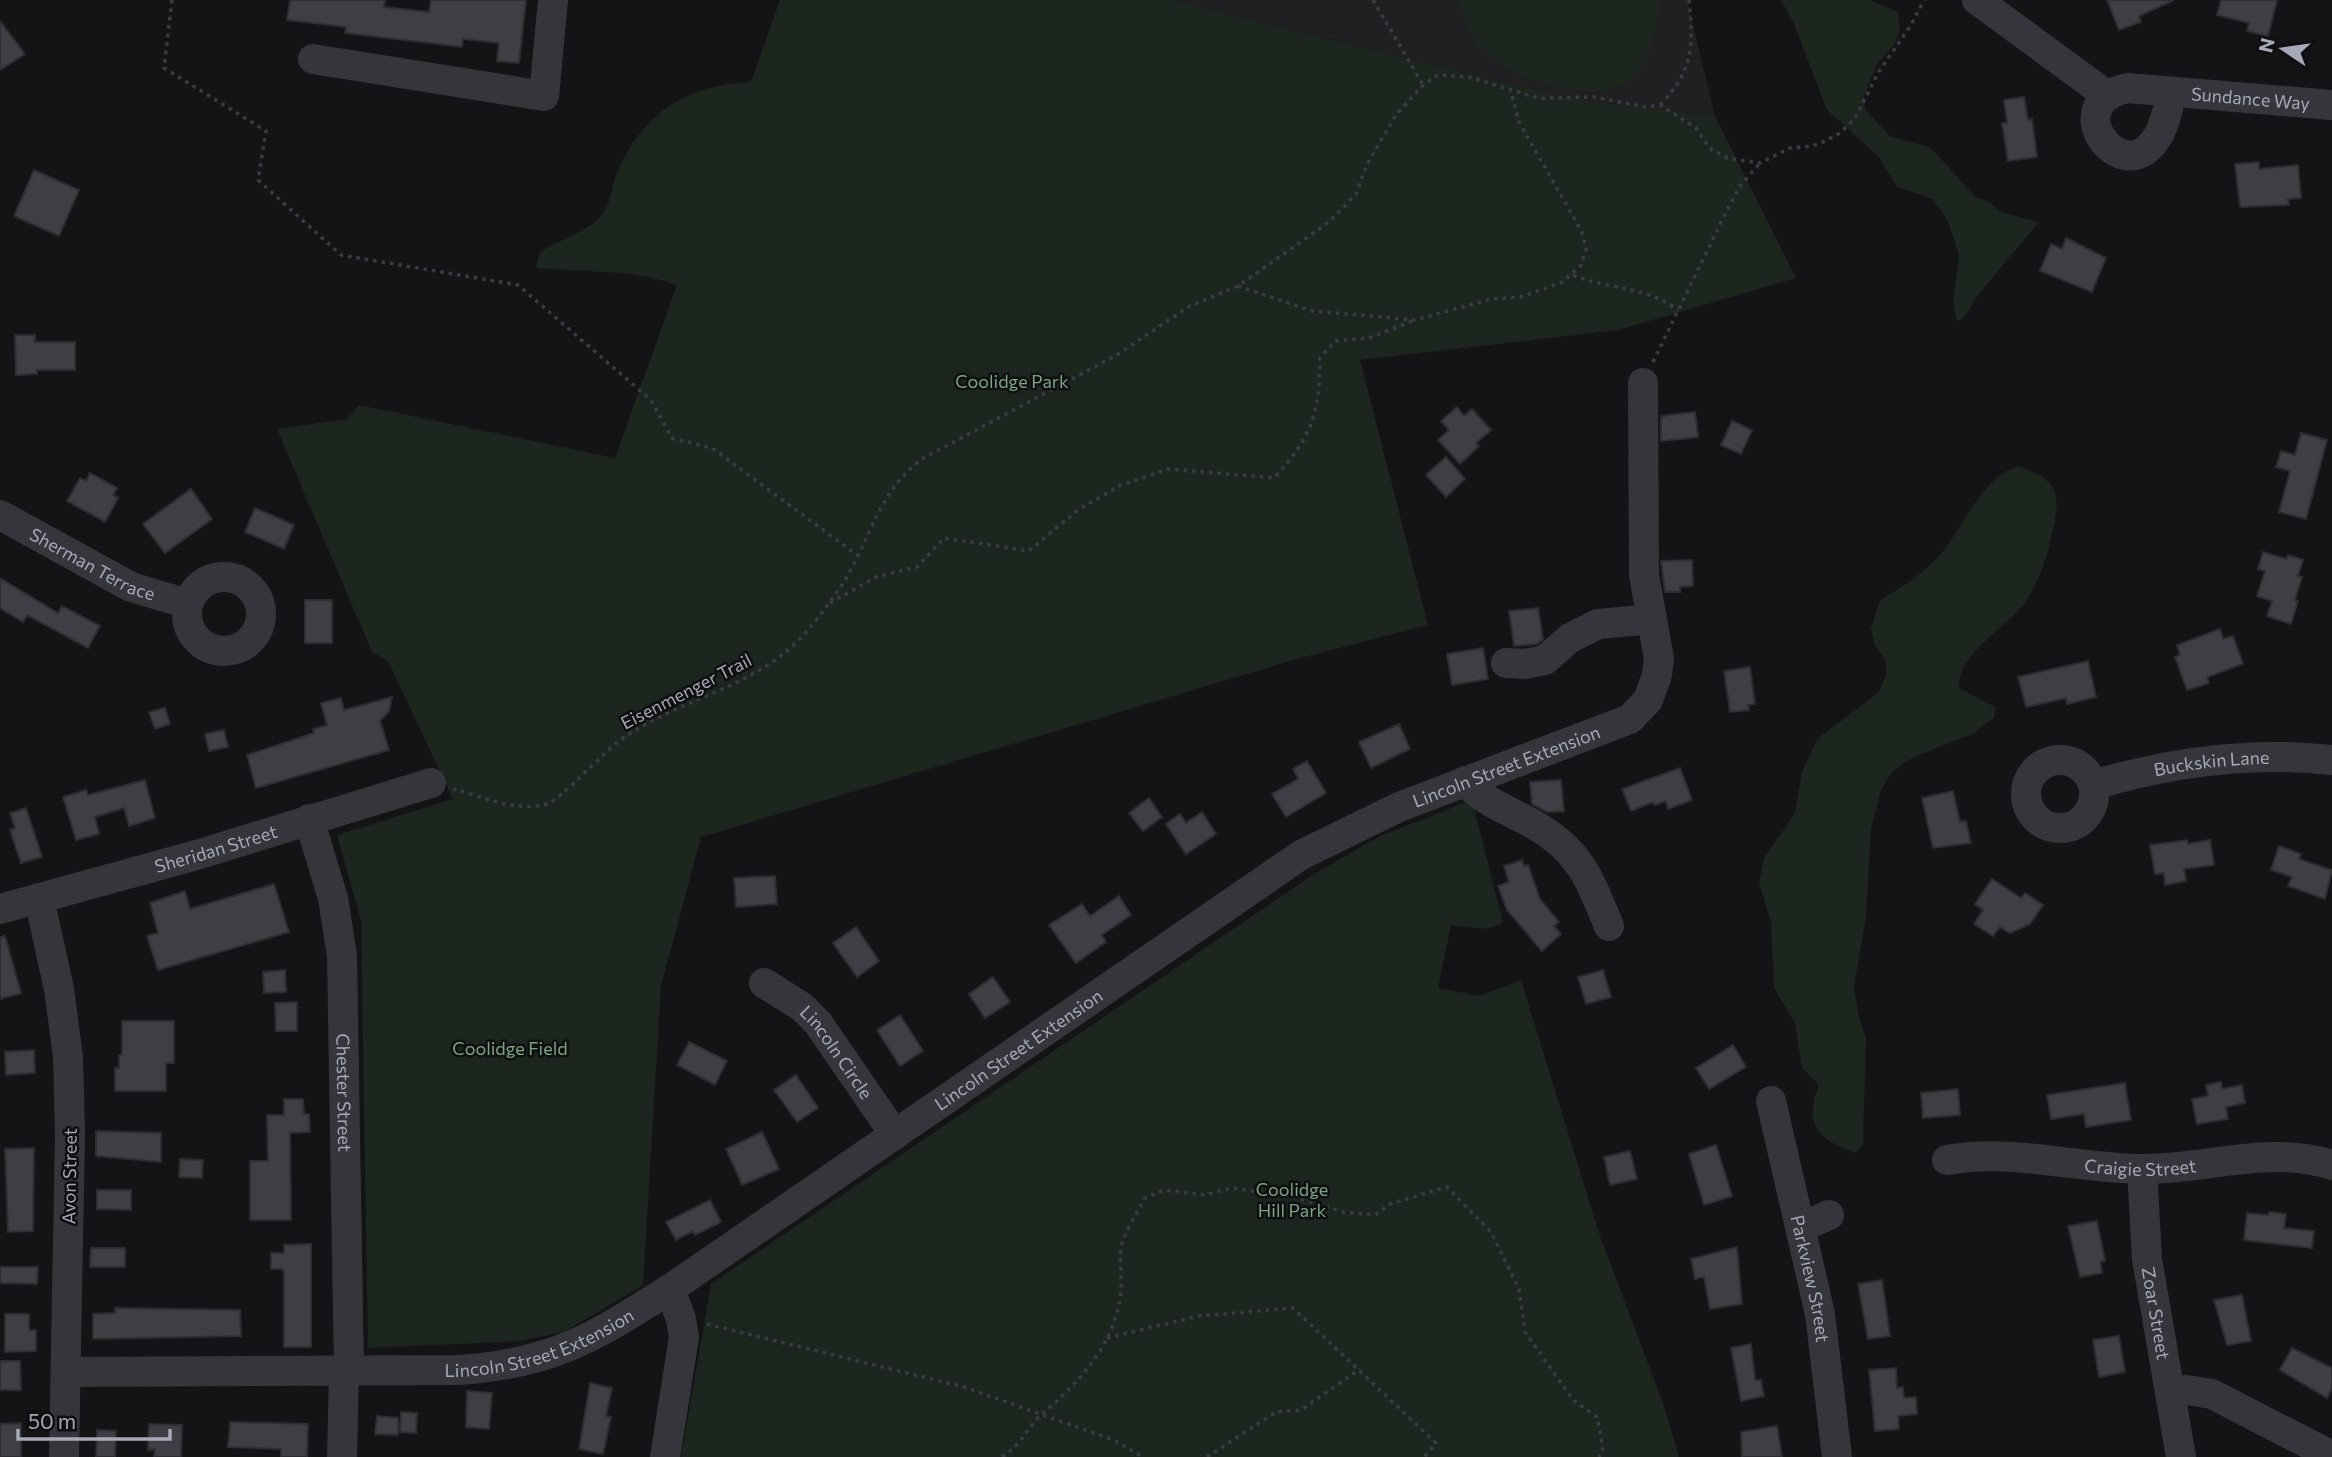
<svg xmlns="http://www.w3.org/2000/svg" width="2332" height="1457" font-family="Commissioner,sans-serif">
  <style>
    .built { fill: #202023 }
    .green { fill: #1c251e }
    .building { fill: #3e3e44; stroke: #2e2e32; stroke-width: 2 }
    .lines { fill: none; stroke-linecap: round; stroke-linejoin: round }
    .path { stroke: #3b3c43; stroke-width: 3.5; stroke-dasharray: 3.5 5; stroke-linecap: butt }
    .minor { stroke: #35353c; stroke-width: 30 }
    .labels { text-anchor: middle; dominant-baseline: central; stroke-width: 5; stroke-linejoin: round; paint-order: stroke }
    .street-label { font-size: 18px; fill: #a5a9b8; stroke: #0f0f11 }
    .park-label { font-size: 18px; fill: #7aa580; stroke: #0f0f11 }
  </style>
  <rect width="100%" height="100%" fill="#141416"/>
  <path class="built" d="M1169,0H1687L1715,116L1575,99Z"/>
  <g class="green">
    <path d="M780,0H1169L1575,99L1715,116L1796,278L1618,330L1360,360L1428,625L1297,659L701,837L661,986L643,1285L564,1332L520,1341L368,1348L361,921L337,835L453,799L388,661L372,652L277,429L347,419L359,405L615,458L677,285C631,269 585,272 536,268L540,252C557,241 582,233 596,221C612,209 611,184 619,167C647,110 688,85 751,82Z"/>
    <path d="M1458,0H1660C1658,20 1652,56 1639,72C1604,115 1500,79 1474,41C1466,30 1463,12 1458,0Z"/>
    <path d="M1781,0H1870L1898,12L1900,31L1894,45L1877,64L1864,95L1865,109L1890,136L1931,148L1976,197L1991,203L2000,212L2039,222L1978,295L1965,316L1957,322L1953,302L1959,255L1948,221L1933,199L1897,187L1878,156L1827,110L1794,24Z"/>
    <path d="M2019,466C2052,479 2062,487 2054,525C2048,553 2041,581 2023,605C2004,630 1957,654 1959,688L1995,707L1994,718L1974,733L1914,757L1892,772L1881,790L1871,828L1866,917L1854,986L1858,1014L1866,1038L1863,1145L1855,1153C1830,1143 1807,1133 1814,1101C1815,1094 1818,1090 1818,1084L1802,1068L1795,1023L1774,988L1771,922L1759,883L1764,858L1795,813L1802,772L1817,739L1879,692L1886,675V661L1875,646L1871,628L1880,600C1900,589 1921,575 1937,558C1964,529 1979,478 2019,466Z"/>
    <path d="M1472,800L1503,923L1487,929L1451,925L1438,988L1480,996L1521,980L1599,1233L1663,1403L1679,1457H681L711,1284L1314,874L1380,836Z"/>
  </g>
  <g class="building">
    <path d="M290,0H385L384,7L429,12L431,0H526L519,63L497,61L499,43L463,39L462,47L345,33L346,27L287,20Z"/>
    <path d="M2107,0H2174L2139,16L2141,22L2119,30Z"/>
    <path d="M2221,0H2277L2268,36L2247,31L2249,23L2217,15Z"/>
    <path d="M0,21L25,54L0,70Z"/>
    <path d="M2024,97L2028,120L2032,119L2037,157L2008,161L2002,123H2007L2004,100Z"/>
    <path d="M2259,162V169L2298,165L2301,198L2288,199L2289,205L2240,207L2235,164Z"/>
    <path d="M34,170L79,190L59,236L14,216Z"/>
    <path d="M2066,238L2106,258L2092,292L2040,271L2051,244L2062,249Z"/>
    <path d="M15,335H35V342H75V370H37V374L16,375Z"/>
    <path d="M1457,407L1464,416L1472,409L1491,430L1476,443L1479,446L1460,464L1438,440L1449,430L1441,421Z"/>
    <path d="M1695,412L1698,437L1661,441V416Z"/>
    <path d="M1732,421L1752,430L1741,454L1721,445Z"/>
    <path d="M2301,433L2327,440L2306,519L2279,512L2290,471L2276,467L2281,451L2295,455Z"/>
    <path d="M1446,457L1465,479L1446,497L1426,475Z"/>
    <path d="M90,473L117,488L113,495L118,498L105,522L67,501L80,478L86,481Z"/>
    <path d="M191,489L212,519L165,553L143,524Z"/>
    <path d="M255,508L294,525L284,549L245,532Z"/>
    <path d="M2263,552L2287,559L2288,555L2303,560L2298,576L2302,577L2295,600L2298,601L2291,624L2267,616L2272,601L2257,596L2265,571L2258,569Z"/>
    <path d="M1692,560L1693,586L1680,587V592H1665L1661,561Z"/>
    <path d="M0,578L58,613L62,606L100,626L88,648L27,615L23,622L0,608Z"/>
    <rect x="305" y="600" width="27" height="43"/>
    <path d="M1538,608L1543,639L1537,644L1514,646L1509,611Z"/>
    <path d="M2220,629L2223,639L2233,636L2243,664L2207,677L2209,683L2187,690L2175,657L2180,655L2177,645Z"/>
    <path d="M1483,648L1488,679L1452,685L1447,654Z"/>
    <path d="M2088,661L2096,697L2067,704L2066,698L2026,707L2018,677Z"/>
    <path d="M1750,667L1755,704L1748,705L1749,710L1730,712L1724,671Z"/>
    <path d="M392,697L389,711L380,721L389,750L256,788L247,755L314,733L313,729L327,725L321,703L341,698L344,710Z"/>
    <path d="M165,708L170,724L155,729L149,712Z"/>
    <path d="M1399,724L1410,749L1371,768L1359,742Z"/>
    <path d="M224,730L228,747L209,751L205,734Z"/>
    <path d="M1307,761L1326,793L1286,817L1272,794L1298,779L1293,769Z"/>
    <path d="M1680,768L1692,800L1668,809L1666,801L1655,805L1653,802L1631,811L1622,789Z"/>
    <path d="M145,780L155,818L129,826L124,808L95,817L99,834L76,840L63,797L86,790L88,795Z"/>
    <path d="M1561,780L1564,811L1547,812L1532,804L1530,782Z"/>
    <path d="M1953,791L1960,822L1966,821L1971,843L1933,848L1922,798Z"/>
    <path d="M1149,798L1162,817L1143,831L1129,813Z"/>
    <path d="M26,808L42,857L21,863L10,830L15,828L10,813Z"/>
    <path d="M1202,812L1216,834L1186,854L1166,824L1180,814L1186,823Z"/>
    <path d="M2187,840L2188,844L2210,840L2214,865L2184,869L2186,881L2165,885L2164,873L2155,874L2150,845Z"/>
    <path d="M2279,846L2301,854L2299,859L2332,870L2325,899L2288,886L2292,877L2271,870Z"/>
    <path d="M1522,860L1524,866L1528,865L1540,899L1559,922L1554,926L1561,934L1542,951L1507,910L1498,886L1509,882L1504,866Z"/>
    <path d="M775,876L777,904L736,907L734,878Z"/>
    <path d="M1992,879L2021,898L2025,893L2043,905L2030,924L2010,933L2000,927L1993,936L1974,924L1983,910L1975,904Z"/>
    <path d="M274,884L289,932L158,970L147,936L158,933L150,903L185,891L190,909Z"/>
    <path d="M1119,896L1131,915L1102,935L1106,942L1076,963L1049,925L1082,904L1090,916Z"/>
    <path d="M856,927L879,961L857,977L833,943Z"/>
    <path d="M5,936L21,993L0,999V937Z"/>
    <path d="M285,970L286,992L264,993L263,972Z"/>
    <path d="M1603,970L1611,997L1586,1004L1578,977Z"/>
    <path d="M993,977L1010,1002L985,1018L969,994Z"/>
    <path d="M297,1002V1031H276L275,1003Z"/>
    <path d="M900,1015L923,1051L900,1066L877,1030Z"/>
    <path d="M122,1021H174V1063H166V1091H115V1068H119V1055H122Z"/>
    <path d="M689,1042L727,1061L715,1085L677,1065Z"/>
    <path d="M1733,1045L1746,1067L1709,1089L1696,1068Z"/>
    <path d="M34,1050L35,1073L6,1075L5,1052Z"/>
    <path d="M796,1075L818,1108L797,1122L774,1090Z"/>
    <path d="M2221,1082L2222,1089L2242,1085L2245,1103L2226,1107L2228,1119L2197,1124L2192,1099L2208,1096L2206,1085Z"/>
    <path d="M2125,1083L2131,1120L2086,1127L2084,1114L2051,1119L2047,1095Z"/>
    <path d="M1958,1089L1960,1115L1923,1118L1921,1093Z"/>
    <path d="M284,1099H303L304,1114H309L310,1132L290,1133L291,1220H250V1161H268L267,1115H284Z"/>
    <path d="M96,1131L161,1133V1162L96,1156Z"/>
    <path d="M762,1132L779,1169L742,1185L726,1149Z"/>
    <path d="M1716,1145L1732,1196L1704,1205L1689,1154Z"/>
    <path d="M34,1148L33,1231L8,1232L5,1149Z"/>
    <path d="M1630,1151L1637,1179L1610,1185L1604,1157Z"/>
    <path d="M180,1159L203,1160L202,1178L179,1177Z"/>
    <path d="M97,1190H131V1210L97,1209Z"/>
    <path d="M710,1200L721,1222L695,1235L693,1231L676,1240L666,1222Z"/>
    <path d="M2269,1212L2286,1214L2284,1228L2314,1231L2312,1248L2244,1240L2247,1213L2268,1215Z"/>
    <path d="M2097,1221L2105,1261L2100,1262L2102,1273L2080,1277L2068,1226Z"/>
    <path d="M311,1244V1347H284V1272L282,1269H271V1253H284V1245Z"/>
    <path d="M1737,1247L1742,1304L1710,1309L1704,1277L1695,1279L1691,1259Z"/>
    <path d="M91,1248H125V1267H90Z"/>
    <path d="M0,1267H38L37,1284L0,1283Z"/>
    <path d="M1882,1280L1890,1336L1868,1339L1858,1284Z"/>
    <path d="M2242,1295L2251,1341L2227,1345L2214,1300Z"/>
    <path d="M115,1308L240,1310L241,1336L93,1339V1314L115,1313Z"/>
    <path d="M5,1314H29V1330H36V1351L5,1352Z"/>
    <path d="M2119,1336L2125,1372L2099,1377L2093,1340Z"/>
    <path d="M1751,1344L1755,1380H1761L1764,1396L1741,1401L1731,1348Z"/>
    <path d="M2292,1348L2332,1368V1388L2327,1398L2280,1370Z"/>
    <path d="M0,1361H20L21,1390H0Z"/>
    <path d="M1896,1368L1897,1388L1903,1387L1904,1398L1916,1397L1917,1414L1898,1416L1899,1429L1875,1431L1869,1370Z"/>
    <path d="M590,1383L612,1388L606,1416L611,1417L603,1454L579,1449Z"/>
    <path d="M467,1391L492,1393L489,1429L466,1427Z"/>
    <path d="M401,1412L417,1413L416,1433L400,1432Z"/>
    <path d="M377,1416L398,1418V1435L375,1434Z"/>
    <path d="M230,1422L308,1424L307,1457H281V1449L228,1447Z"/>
    <path d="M21,1423V1457H0V1424Z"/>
    <path d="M149,1424L182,1425L181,1457H154L155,1449L148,1450Z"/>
    <path d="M1777,1426L1782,1457H1742L1741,1432Z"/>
    <path d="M97,1430L116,1431L115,1457H96Z"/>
  </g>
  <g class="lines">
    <g class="path">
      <path d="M172,0L164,68L266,131L258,180L341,255L518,285L651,400L672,438L712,448L857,555"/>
      <path d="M1373,0L1423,85"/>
      <path d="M1660,105C1693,71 1694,46 1689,0"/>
      <path d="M1573,275C1609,290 1646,286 1678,310"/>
      <path d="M1238,286L1312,311L1415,320L1491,299L1520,297L1563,282L1581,265L1586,249L1582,232L1519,122L1510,89"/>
      <path d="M1653,362L1728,208L1740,186L1760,163"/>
      <path d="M830,603L876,577L917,567L944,538L1029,551L1078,510L1119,486L1168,469L1274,478C1313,435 1319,415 1320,358L1335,341L1369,338L1415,320"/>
      <path d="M453,789C481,796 517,813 547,804C560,800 604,752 619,741C678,698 758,689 807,631C824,611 840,590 853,566C873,526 884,489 920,460L1115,356L1190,306L1238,286L1329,222L1356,194L1367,164L1396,115L1423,85L1438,75L1469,77L1538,98L1594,97L1645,107L1660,105L1696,128L1709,148L1727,158L1760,163L1790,148L1813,146L1825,141L1840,133L1855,118L1878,73L1911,25L1924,0"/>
      <path d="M707,1324L964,1387L1114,1440L1143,1457"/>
      <path d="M1107,1338L1199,1316L1293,1308L1436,1443L1424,1457"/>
      <path d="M1002,1457C1020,1446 1027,1428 1042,1414C1079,1383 1117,1342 1121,1290C1122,1276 1119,1261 1121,1247C1125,1231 1137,1213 1145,1198L1164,1190L1205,1195L1232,1188L1294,1197L1343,1212L1375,1215L1390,1204L1447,1187L1491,1232L1519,1289L1525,1332L1573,1400L1597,1417L1603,1449L1599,1457"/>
      <path d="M1207,1457L1276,1412L1301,1410L1360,1369"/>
    </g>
    <g class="minor">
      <path d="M1977,0L2108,96"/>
      <path d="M313,59L544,96L553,0"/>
      <path id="s1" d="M2172,93C2168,107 2165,127 2156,139C2121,192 2056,102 2128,88L2332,105"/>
      <path id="s2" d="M0,515L131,587L188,604"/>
      <circle cx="224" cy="614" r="37"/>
      <path d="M1506,663L1525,664L1545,660L1570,638L1598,624L1652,619"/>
      <circle cx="2060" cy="794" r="34"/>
      <path d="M1465,781C1483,802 1510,811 1533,824C1581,851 1589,879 1609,926"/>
      <path id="s3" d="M2093,785C2171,762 2251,751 2332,760"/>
      <path id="s4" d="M309,819L333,898L342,956L349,1372"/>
      <path d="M39,898L59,989L68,1057L70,1133L64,1457"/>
      <path id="s5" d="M0,909L200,854L431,783"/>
      <path id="s6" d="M764,983L802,1007L818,1023L895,1135"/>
      <path id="s7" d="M1771,1101L1820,1314L1837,1457"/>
      <path id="s8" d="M1947,1160C2014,1148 2078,1169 2145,1169C2209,1169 2269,1145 2332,1165"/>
      <path id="s9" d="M2142,1169L2147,1259L2181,1457"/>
      <path d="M1802,1227L1829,1215"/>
      <path id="s10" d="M66,1372L458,1370C552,1364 593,1338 670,1289L1301,855L1399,807L1630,719L1648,700L1657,675L1659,659L1644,575L1643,383"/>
      <path d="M2170,1391L2187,1390L2212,1394L2332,1456"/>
      <path d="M342,1457L344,1372"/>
      <path d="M665,1457L684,1337L681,1319L670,1289"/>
    </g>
  </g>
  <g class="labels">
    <g class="street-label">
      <text stroke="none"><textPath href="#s1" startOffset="308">Sundance Way</textPath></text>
      <text stroke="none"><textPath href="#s2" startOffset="105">Sherman Terrace</textPath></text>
      <text transform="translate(686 691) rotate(-27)">Eisenmenger Trail</text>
      <text stroke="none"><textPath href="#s3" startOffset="121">Buckskin Lane</textPath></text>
      <text stroke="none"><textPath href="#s10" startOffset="1612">Lincoln Street Extension</textPath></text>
      <text stroke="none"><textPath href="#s5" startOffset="224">Sheridan Street</textPath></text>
      <text stroke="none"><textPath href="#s10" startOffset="1045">Lincoln Street Extension</textPath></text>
      <text stroke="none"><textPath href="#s6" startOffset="102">Lincoln Circle</textPath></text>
      <text stroke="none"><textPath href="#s4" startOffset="278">Chester Street</textPath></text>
      <text stroke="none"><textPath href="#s8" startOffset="194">Craigie Street</textPath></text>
      <text transform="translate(69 1176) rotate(-89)">Avon Street</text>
      <text stroke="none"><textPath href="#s7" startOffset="182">Parkview Street</textPath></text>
      <text stroke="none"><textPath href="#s9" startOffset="145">Zoar Street</textPath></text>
      <text stroke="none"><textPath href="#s10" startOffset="478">Lincoln Street Extension</textPath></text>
    </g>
    <g class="park-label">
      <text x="1012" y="381">Coolidge Park</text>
      <text x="510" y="1048">Coolidge Field</text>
      <text x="1292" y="1189">Coolidge<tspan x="1292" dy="21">Hill Park</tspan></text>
    </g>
  </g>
  <g transform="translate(2283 49) rotate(283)" stroke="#0f0f11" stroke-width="5" paint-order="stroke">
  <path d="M0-5L12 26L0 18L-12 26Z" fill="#a5a9b8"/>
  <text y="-10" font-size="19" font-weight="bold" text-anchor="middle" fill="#a5a9b8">N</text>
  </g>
  <path d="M18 1429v10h152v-10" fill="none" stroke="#a5a9b8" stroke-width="3.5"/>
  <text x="28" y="1429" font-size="21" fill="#a5a9b8" stroke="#0f0f11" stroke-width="5" paint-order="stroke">50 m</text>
</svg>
